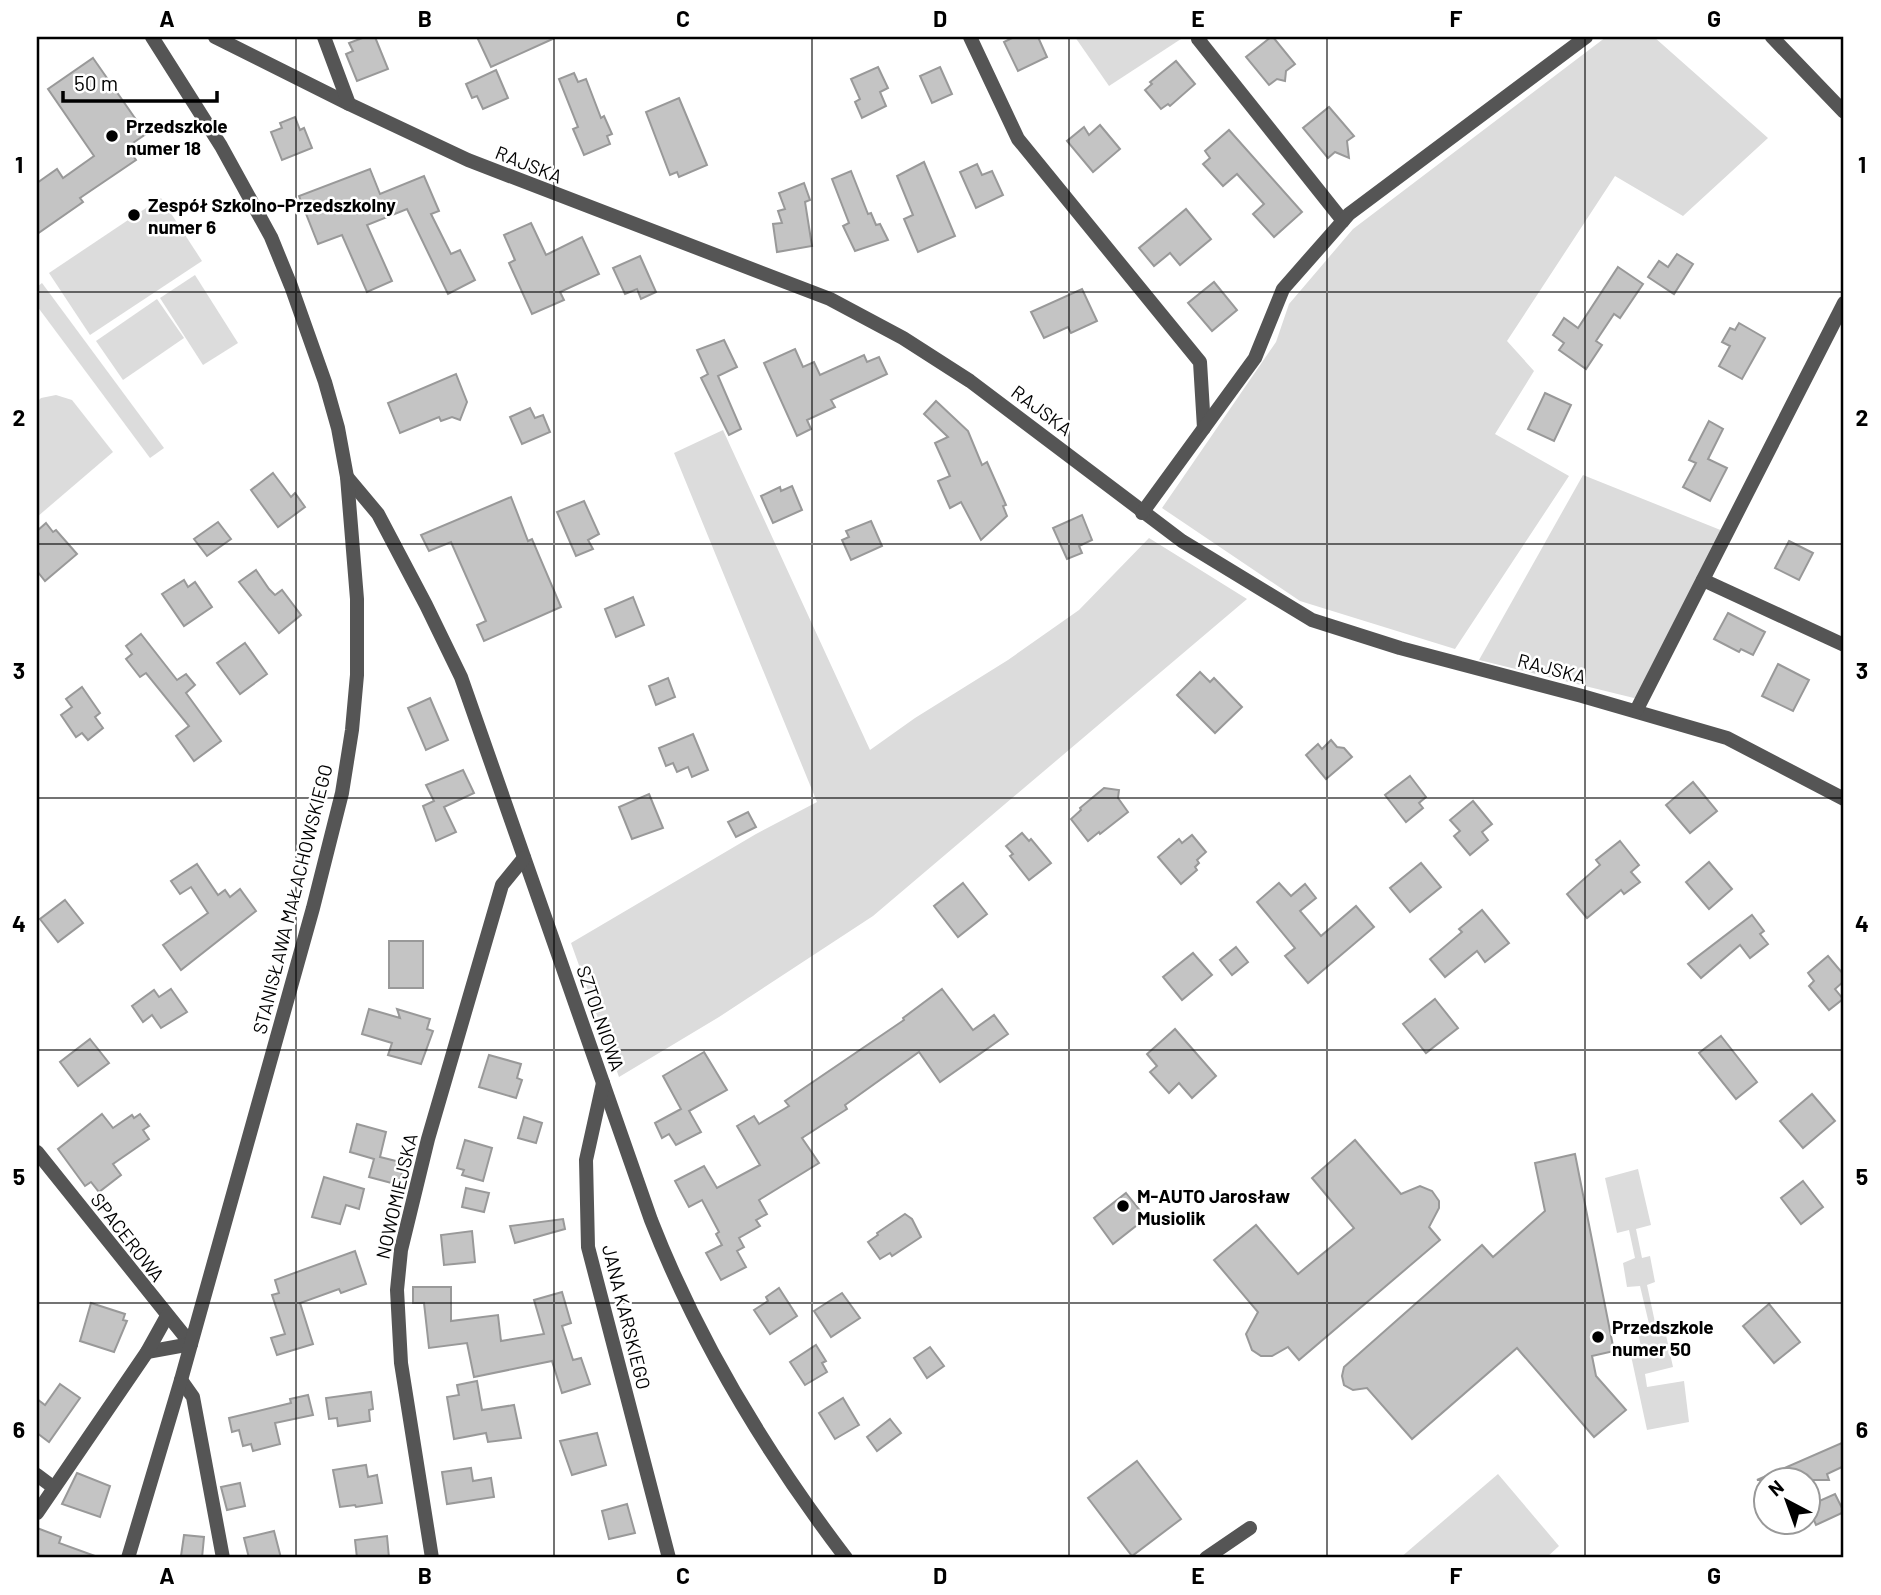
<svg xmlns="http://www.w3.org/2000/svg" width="1881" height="1595" font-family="Barlow,sans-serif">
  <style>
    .green { fill: #dcdcdc }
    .building { fill: #c4c4c4; stroke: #999; stroke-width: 2 }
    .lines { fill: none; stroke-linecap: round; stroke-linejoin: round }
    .minor { stroke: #555; stroke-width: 14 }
    .tertiary { stroke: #555; stroke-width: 14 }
    .grid { fill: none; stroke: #000; stroke-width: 2; stroke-opacity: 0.55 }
    .poi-dot { fill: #000; stroke: #fff; stroke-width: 2.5 }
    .labels { text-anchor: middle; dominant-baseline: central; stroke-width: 5; stroke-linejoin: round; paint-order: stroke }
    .poi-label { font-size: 19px; font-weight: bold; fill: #000; stroke: #fff; text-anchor: start }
    .street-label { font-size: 19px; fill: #000; stroke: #fff }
    .neatline { fill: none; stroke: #000; stroke-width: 2.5 }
    .grid-label { font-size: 23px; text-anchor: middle; font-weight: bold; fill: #000 }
  </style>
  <rect width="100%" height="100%" fill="#fff"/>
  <g class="green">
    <path d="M1075,37H1184L1109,86Z"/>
    <path d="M1606,37H1654L1768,138L1683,216L1615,176L1507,341L1534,371L1495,434L1569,476L1455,649L1300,601L1162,508L1276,342L1289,304L1353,229Z"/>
    <path d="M161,198L202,261L90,335L49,273Z"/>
    <path d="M195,275L238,343L203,365L160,298Z"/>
    <path d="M42,283L164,448L150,458L37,306V287Z"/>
    <path d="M157,299L184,338L123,380L96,341Z"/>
    <path d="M56,395L72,400L113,452L37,517V402L41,398Z"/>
    <path d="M723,430L870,750L915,718L1008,660L1079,610L1149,538L1247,599L873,916L719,1017L619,1077L571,943L756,834L817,802L674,453Z"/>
    <path d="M1583,475L1723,531L1638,699L1479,660Z"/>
    <path d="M1638,1169L1651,1225L1636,1229L1642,1258L1650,1256L1655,1282L1647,1285L1656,1327L1664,1326L1673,1367L1645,1374L1647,1387L1684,1381L1689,1422L1647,1430L1630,1351L1641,1348L1638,1330L1650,1328L1640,1286L1627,1287L1623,1263L1635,1258L1629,1230L1617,1233L1605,1178Z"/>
    <path d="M1498,1474L1559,1546L1546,1558H1400Z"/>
  </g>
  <g class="building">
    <path d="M365,37H375L388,69L357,81L346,54L353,51L349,43Z"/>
    <path d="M477,37H557L491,67Z"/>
    <path d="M1014,37H1038L1047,57L1018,71L1004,42Z"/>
    <path d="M1271,37H1273L1295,64L1286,71L1285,81L1277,79L1269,85L1246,57Z"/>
    <path d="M93,58L146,134L127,147L136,160L80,198L83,202L37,234V183L57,169L63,178L94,156L48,89Z"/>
    <path d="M1176,61L1195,84L1170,106L1168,104L1161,109L1145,90L1152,84L1150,82Z"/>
    <path d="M878,67L888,88L880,92L886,106L862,118L855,102L860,99L851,79Z"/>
    <path d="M940,67L952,94L932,103L920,76Z"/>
    <path d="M496,70L508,98L483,109L477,96L472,98L466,84Z"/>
    <path d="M574,73L578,82L586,79L601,118L604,116L612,134L607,136L610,144L584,155L573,129L578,127L559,79Z"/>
    <path d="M679,98L707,165L679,177L677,172L670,175L646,112Z"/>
    <path d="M1329,107L1354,136L1347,141L1349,158L1335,152L1328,158L1303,128Z"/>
    <path d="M295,117L300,130L304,128L312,148L282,160L271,132L282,128L280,123Z"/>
    <path d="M1100,125L1120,149L1093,172L1067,141L1084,127L1089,135Z"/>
    <path d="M1229,130L1302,212L1274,237L1253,214L1264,204L1237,174L1223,186L1203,164L1210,158L1205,151Z"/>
    <path d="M924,162L955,236L918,252L904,219L913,215L897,176Z"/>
    <path d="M977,164L982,175L992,171L1003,195L976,208L960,172Z"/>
    <path d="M370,169L380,194L424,176L439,211L431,214L451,254L460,250L475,280L448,294L407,209L367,225L392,281L367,292L342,235L318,244L299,196Z"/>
    <path d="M851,171L868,214L871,213L876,225L880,224L888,240L855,251L843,226L849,223L832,179Z"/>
    <path d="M804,183L810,200L805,202L812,246L777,252L773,224L782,223L778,211L785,209L779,193Z"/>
    <path d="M1186,209L1211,239L1180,265L1170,253L1154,266L1139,248Z"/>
    <path d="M531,223L546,255L582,237L599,274L560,292L564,300L532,314L509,263L515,260L504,235Z"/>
    <path d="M1677,254L1693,264L1674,294L1648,277L1659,261L1668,267Z"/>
    <path d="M640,256L656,292L641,299L637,289L625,294L613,268Z"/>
    <path d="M1618,267L1643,284L1620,318L1614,314L1596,341L1602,345L1586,369L1559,350L1564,343L1553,335L1564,318L1578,328Z"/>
    <path d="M1214,282L1237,310L1212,331L1188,303Z"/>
    <path d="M1082,289L1097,321L1071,333L1068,327L1044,338L1031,312Z"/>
    <path d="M1739,323L1765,338L1742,379L1719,366L1730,346L1722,342L1730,328L1735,330Z"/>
    <path d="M724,340L737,367L718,376L741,429L729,435L701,378L708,374L697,350Z"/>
    <path d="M795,349L803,367L814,362L820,375L864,355L867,362L879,357L887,374L831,400L835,407L807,420L811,429L797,436L764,363Z"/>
    <path d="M456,374L467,402L460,420L452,417L441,421L439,417L400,433L388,403Z"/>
    <path d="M1545,393L1571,405L1554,441L1528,429Z"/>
    <path d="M936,401L968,431L982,465L987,462L1006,505L1003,506L1007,516L981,540L961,502L950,508L938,481L950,476L935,443L948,437L924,414Z"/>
    <path d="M530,408L535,418L543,415L550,432L522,444L510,417Z"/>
    <path d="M1709,421L1723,429L1708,459L1727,468L1710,501L1683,487L1696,463L1689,460Z"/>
    <path d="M273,473L291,497L295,493L305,507L278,527L251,490Z"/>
    <path d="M792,486L802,510L773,523L761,496L780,487L781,491Z"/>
    <path d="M511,497L528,541L532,539L561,607L484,641L477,625L486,621L451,542L429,551L421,535Z"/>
    <path d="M584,501L599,534L588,540L593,549L576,556L557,512Z"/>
    <path d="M1082,515L1092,540L1079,546L1082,553L1067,559L1053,528Z"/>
    <path d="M871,521L882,546L851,560L842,540L849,537L846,531Z"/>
    <path d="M218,522L231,539L207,556L194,539Z"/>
    <path d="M46,523L53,532L56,530L77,554L45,581L37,571V531Z"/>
    <path d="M1789,541L1813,553L1799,580L1775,568Z"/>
    <path d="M256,570L269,589L275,595L282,590L301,615L279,633L239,582Z"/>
    <path d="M184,580L188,587L195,582L212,607L184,626L162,594Z"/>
    <path d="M633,597L644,625L616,637L605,609Z"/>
    <path d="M1728,613L1765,632L1753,655L1741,649L1739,652L1714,639Z"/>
    <path d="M141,634L177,680L186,674L195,685L186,693L221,741L194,761L176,736L189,726L146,673L140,677L126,659L132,654L126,646Z"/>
    <path d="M245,643L267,674L240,694L217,663Z"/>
    <path d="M1778,664L1809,680L1793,711L1762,696Z"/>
    <path d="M1200,672L1210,682L1214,678L1242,707L1215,733L1177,695Z"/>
    <path d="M668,678L675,697L656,705L649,686Z"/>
    <path d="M82,687L100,713L95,717L103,728L88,740L82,733L76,737L61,715L72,707L66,699Z"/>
    <path d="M430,698L448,740L426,750L408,708Z"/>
    <path d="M693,734L708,770L692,777L688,767L677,772L673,763L666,766L659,748Z"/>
    <path d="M1331,740L1337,747L1344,748L1352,757L1326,779L1306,755L1318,744L1322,749Z"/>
    <path d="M463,770L474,793L444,807L456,832L436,841L423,806L434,801L426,785Z"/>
    <path d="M1410,776L1426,797L1419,803L1423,808L1406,822L1385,795Z"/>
    <path d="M1693,782L1717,811L1690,833L1666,805Z"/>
    <path d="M1104,788L1119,790L1118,798L1128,812L1100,834L1099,832L1088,841L1071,819L1081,810L1080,808Z"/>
    <path d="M649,794L663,828L632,839L619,807Z"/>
    <path d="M1473,801L1492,824L1482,832L1488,840L1470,855L1454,836L1460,831L1450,820Z"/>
    <path d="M748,812L756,827L736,837L728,822Z"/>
    <path d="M1022,833L1029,841L1031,839L1051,863L1029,880L1010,856L1013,854L1006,846Z"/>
    <path d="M1192,835L1206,852L1197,860L1199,863L1195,867L1197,870L1181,884L1158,857L1179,839L1182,843Z"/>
    <path d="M1620,841L1639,865L1631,872L1640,882L1624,894L1621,890L1587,918L1567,894L1600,865L1596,860Z"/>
    <path d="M1709,862L1732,889L1709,909L1686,882Z"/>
    <path d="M1421,863L1441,887L1410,912L1390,888Z"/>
    <path d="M197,864L218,895L225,890L230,897L240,889L256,911L181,970L163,945L208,913L191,887L180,894L171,881Z"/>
    <path d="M963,883L987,914L958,937L934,906Z"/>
    <path d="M1279,883L1291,896L1305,884L1316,898L1300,911L1321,936L1356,906L1374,927L1308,983L1285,956L1295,948L1257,902Z"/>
    <path d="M65,900L83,923L58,942L40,919Z"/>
    <path d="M1482,910L1509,943L1485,962L1477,951L1445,977L1430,959L1462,932L1459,929Z"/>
    <path d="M1752,915L1764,931L1760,934L1768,944L1750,958L1740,945L1701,978L1688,964Z"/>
    <rect x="389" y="941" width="34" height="47"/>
    <path d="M1236,947L1248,962L1232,975L1220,960Z"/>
    <path d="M1193,953L1212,975L1182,1000L1163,977Z"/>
    <path d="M1828,956L1844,975V981L1835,989L1843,999L1829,1010L1809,986L1814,981L1808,973Z"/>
    <path d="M171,989L187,1012L161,1028L152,1015L143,1022L132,1006L154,990L159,997Z"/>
    <path d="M942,989L973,1030L994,1015L1008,1034L940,1082L919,1052L845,1105L847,1109L802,1138L819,1163L759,1200L767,1214L756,1220L760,1226L739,1238L744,1247L737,1251L746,1267L721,1280L706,1253L722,1245L716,1234L719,1232L702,1200L689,1207L675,1181L704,1166L717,1188L760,1165L737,1126L754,1116L759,1124L789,1106L785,1101L904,1020L903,1018Z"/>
    <path d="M1435,999L1458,1028L1426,1053L1403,1024Z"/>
    <path d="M369,1009L400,1018L397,1009L430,1019L427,1029L433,1031L421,1064L388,1055L392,1043L362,1034Z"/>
    <path d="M1175,1029L1216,1076L1192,1098L1179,1083L1169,1093L1150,1072L1157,1066L1147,1054Z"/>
    <path d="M1721,1036L1757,1082L1736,1099L1699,1053Z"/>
    <path d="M90,1039L109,1063L78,1086L60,1062Z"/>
    <path d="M704,1052L727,1090L689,1111L701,1132L676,1145L669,1134L662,1138L655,1123L681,1109L663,1076Z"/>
    <path d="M489,1055L521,1064L517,1078L522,1080L516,1098L479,1087Z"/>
    <path d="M1812,1094L1835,1121L1803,1148L1780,1121Z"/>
    <path d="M102,1114L113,1128L132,1115L134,1118L140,1114L149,1126L143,1130L149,1139L113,1164L121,1175L99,1192L91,1182L85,1186L58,1149Z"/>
    <path d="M524,1117L542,1123L536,1143L518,1138Z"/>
    <path d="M357,1124L386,1132L380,1157L404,1163L399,1185L369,1177L374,1159L350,1152Z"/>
    <path d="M465,1140L492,1148L483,1181L462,1175L464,1170L457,1168Z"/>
    <path d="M1355,1140L1401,1194L1420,1186L1432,1191L1439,1201V1208L1429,1227L1440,1240L1299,1360L1288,1347L1272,1356H1261L1252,1350L1246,1334L1258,1312L1214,1260L1256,1225L1298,1274L1354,1228L1312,1178Z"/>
    <path d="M1575,1154L1614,1351L1592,1356L1596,1376L1626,1410L1594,1437L1517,1348L1412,1439L1367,1388L1353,1390L1344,1385L1342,1376L1344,1367L1482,1245L1493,1257L1545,1211L1535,1163Z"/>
    <path d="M324,1177L364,1189L359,1209L346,1205L340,1224L312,1217Z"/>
    <path d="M1803,1181L1823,1207L1801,1224L1781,1198Z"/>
    <path d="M466,1188L489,1193L484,1212L462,1207Z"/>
    <path d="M1126,1193L1146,1218L1113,1244L1094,1218Z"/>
    <path d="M905,1214L912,1219L921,1237L892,1256L890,1253L880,1259L868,1242L878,1235L877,1233Z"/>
    <path d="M563,1219L565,1229L515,1243L510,1226Z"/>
    <path d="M472,1231L475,1262L444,1265L441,1235Z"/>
    <path d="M355,1251L366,1284L341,1293L339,1289L300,1303L313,1344L277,1355L271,1338L285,1334L272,1295L279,1293L275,1280Z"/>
    <path d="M413,1287H451V1321L498,1315L501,1341L544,1334L534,1300L562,1292L571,1323L562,1326L573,1360L581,1358L590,1384L562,1393L552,1361L474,1377L467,1343L429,1348L424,1303H413Z"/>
    <path d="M779,1288L797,1316L770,1334L754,1310L768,1301L766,1297Z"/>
    <path d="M842,1293L860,1318L831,1337L814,1311Z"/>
    <path d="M91,1303L125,1314L123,1320L127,1321L114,1352L80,1341Z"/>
    <path d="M1769,1304L1800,1342L1774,1363L1743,1326Z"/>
    <path d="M816,1345L826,1361L822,1363L827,1372L805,1385L790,1362Z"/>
    <path d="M930,1347L944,1366L927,1378L914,1358Z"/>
    <path d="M477,1381L482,1410L514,1405L521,1438L488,1442L486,1433L454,1439L447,1397L459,1395L457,1385Z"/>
    <path d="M60,1384L80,1398L49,1442L37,1433V1399L45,1405Z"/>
    <path d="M371,1392L373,1409L369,1410L370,1421L338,1426L337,1418L329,1419L326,1398Z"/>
    <path d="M308,1395L313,1415L275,1423L280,1444L253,1451L251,1444L243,1446L239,1430L232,1432L229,1418L291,1403L290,1399Z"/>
    <path d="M843,1398L859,1425L835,1439L819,1413Z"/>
    <path d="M890,1419L901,1433L877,1451L867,1437Z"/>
    <path d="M597,1433L606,1465L572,1475L560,1441Z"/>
    <path d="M1844,1442V1466L1827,1474L1829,1480H1757Z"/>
    <path d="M1137,1461L1181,1519L1132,1556L1088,1498Z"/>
    <path d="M366,1465L368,1477L377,1475L382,1503L356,1507L355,1505L340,1507L333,1470Z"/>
    <path d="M471,1468L473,1481L491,1478L494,1497L447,1504L442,1472Z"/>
    <path d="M77,1473L110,1486L100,1517L62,1504Z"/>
    <path d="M240,1483L245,1506L227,1510L221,1487Z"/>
    <path d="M1835,1494L1844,1512L1816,1525L1808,1506Z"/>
    <path d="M627,1504L635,1533L609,1539L602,1511Z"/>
    <path d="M37,1528L61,1537L59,1543L95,1556V1558H37Z"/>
    <path d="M274,1531L281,1558H249L244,1538Z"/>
    <path d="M184,1535L204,1537L202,1558L181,1556Z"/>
    <path d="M387,1536L389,1558H357L355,1540Z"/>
  </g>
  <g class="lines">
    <g class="minor">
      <path d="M215,37L349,104L468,160L830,299L903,338L970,381L1182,541L1312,620L1400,648L1582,696L1727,738L1844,799"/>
      <path d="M324,37L349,104"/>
      <path d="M970,37L1018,139L1200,362L1204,428"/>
      <path d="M1201,37L1198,39L1343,221"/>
      <path d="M1772,37L1844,112"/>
      <path d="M347,477L378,514L426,605L461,677L651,1220C699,1343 766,1453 846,1558"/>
      <path d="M1142,513L1255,358L1283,289L1349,214L1586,37"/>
      <path d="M1703,580L1844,645"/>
      <path d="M1636,711L1844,303"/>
      <path d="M603,1083L586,1160L588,1247L669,1558"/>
      <path d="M37,1152L191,1344"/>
      <path d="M147,1352L191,1344"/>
      <path d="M181,1380L193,1397L223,1558"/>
      <path d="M37,1475L53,1487"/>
      <path d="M37,1513L147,1352L167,1316"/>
      <path d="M432,1558L401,1363L397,1290L401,1250L428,1139L502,885L524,858"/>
      <path d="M1206,1558L1250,1528"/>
    </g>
    <path class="tertiary" d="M128,1558L181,1380L313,908L342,793L352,730L357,675V599L347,477L338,428L325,382L291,286L271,237L221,146L152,37"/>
  </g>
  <path class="grid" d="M296,37V1558M554,37V1558M812,37V1558M1069,37V1558M1327,37V1558M1585,37V1558M37,292H1844M37,544H1844M37,798H1844M37,1050H1844M37,1303H1844"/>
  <g class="poi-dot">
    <circle cx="112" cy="136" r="7"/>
    <circle cx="134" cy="215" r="7"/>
    <circle cx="1123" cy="1206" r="7"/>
    <circle cx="1598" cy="1337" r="7"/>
  </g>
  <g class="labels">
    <g class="poi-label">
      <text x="126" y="125">Przedszkole<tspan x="126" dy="22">numer 18</tspan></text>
      <text x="148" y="204">Zespół Szkolno-Przedszkolny<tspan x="148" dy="22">numer 6</tspan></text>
      <text x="1137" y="1195">M-AUTO Jarosław<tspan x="1137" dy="22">Musiolik</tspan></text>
      <text x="1612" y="1326">Przedszkole<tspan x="1612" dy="22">numer 50</tspan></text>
    </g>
    <g class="street-label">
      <text transform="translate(529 164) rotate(22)">RAJSKA</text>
      <text transform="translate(1042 410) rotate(37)">RAJSKA</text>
      <text transform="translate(1552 668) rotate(15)">RAJSKA</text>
      <text transform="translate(292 899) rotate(-76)">STANISŁAWA MAŁACHOWSKIEGO</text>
      <text transform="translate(601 1018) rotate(71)">SZTOLNIOWA</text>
      <text transform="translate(396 1196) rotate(-77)">NOWOMIEJSKA</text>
      <text transform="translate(128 1237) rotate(52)">SPACEROWA</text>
      <text transform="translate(627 1317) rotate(76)">JANA KARSKIEGO</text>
    </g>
  </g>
  <rect width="1881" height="1595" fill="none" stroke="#ffffff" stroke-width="77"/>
  <g transform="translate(1787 1501) rotate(319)"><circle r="33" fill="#ffffff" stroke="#999999" stroke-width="2"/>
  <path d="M0-5L12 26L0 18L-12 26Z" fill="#000000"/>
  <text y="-10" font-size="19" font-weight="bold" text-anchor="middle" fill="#000000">N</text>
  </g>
  <path d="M63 91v10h154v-10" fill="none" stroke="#000000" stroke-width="3.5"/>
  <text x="74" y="91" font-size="21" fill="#000000" stroke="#ffffff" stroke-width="5" paint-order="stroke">50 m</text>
  <rect x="38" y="38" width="1804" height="1518" class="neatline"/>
  <g class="grid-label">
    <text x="167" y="27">A</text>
    <text x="425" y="27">B</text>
    <text x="683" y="27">C</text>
    <text x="940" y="27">D</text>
    <text x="1198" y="27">E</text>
    <text x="1456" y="27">F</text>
    <text x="1714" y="27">G</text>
    <text x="19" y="173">1</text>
    <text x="1862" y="173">1</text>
    <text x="19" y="426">2</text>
    <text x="1862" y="426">2</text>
    <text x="19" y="679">3</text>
    <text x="1862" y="679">3</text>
    <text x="19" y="932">4</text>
    <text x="1862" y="932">4</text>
    <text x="19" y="1185">5</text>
    <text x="1862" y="1185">5</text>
    <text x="19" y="1438">6</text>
    <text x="1862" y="1438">6</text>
    <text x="167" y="1584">A</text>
    <text x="425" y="1584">B</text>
    <text x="683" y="1584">C</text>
    <text x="940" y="1584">D</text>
    <text x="1198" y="1584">E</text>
    <text x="1456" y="1584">F</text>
    <text x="1714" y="1584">G</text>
  </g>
</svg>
